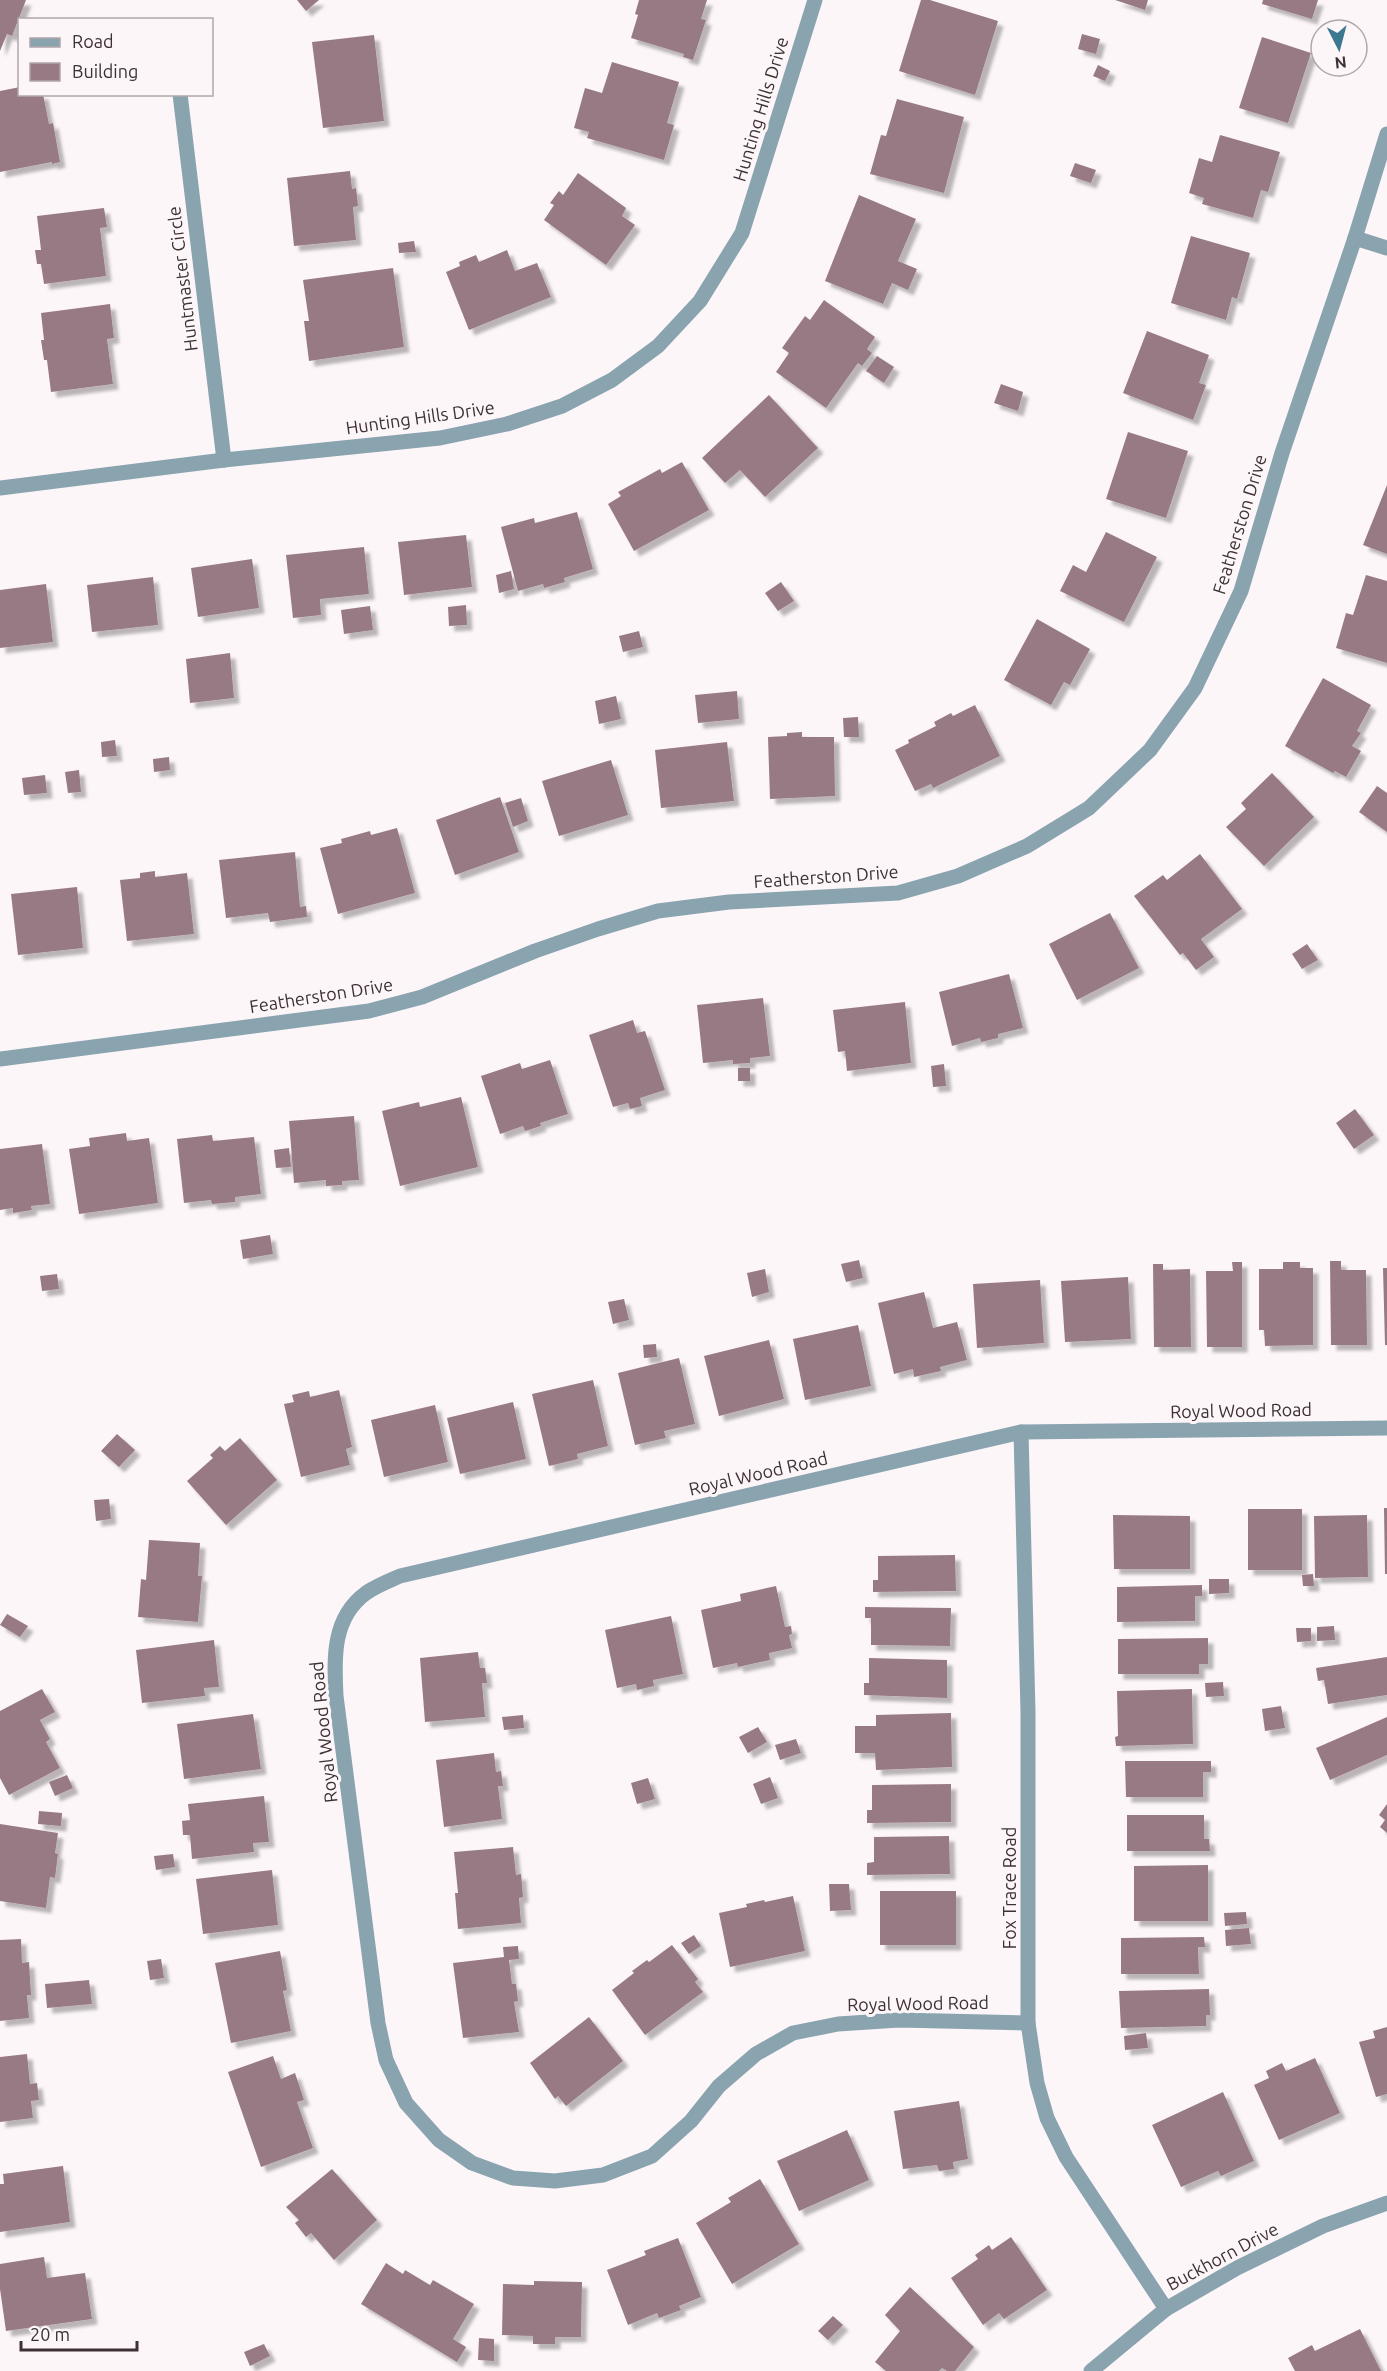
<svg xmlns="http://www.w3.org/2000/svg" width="1387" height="2371" font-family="Ubuntu,sans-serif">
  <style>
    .building { fill: #987a85; filter: url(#shadow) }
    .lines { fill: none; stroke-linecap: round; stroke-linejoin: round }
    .minor { stroke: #89a3af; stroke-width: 15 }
    .labels { text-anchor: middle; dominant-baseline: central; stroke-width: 6; stroke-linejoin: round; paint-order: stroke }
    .street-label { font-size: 18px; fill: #3d3135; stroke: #fdf6f9 }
  </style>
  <defs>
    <filter id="shadow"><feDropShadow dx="5.5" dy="5.5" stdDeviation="1.5" flood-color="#0004"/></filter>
  </defs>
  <rect width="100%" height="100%" fill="#fdf6f9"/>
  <g class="building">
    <path d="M0,0H26L12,36L7,34L0,51Z"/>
    <path d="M297,0H319L306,11Z"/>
    <path d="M639,0H707L701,19L706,20L693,60L683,57L684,54L631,38L638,15L635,14Z"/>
    <path d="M921,0H930L998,21L975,95L899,71Z"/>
    <path d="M1115,0H1148L1145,10Z"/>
    <path d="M1263,0H1318L1312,19L1262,4Z"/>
    <path d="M1082,34L1100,39L1096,54L1078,49Z"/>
    <path d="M374,35L384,121L323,128L312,42Z"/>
    <path d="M1262,37L1311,53L1288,123L1239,108Z"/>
    <path d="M612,62L679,82L667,123L674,125L664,160L587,138L589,132L574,128L585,88L602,93Z"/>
    <path d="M1098,65L1110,71L1105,81L1093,76Z"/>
    <path d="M20,87V94H43L49,124L53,123L60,162L52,164V162L0,172V91Z"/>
    <path d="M897,99L964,117L944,193L870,174L881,135L886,136Z"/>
    <path d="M1220,135L1280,152L1268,192L1261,190L1253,218L1202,204L1204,198L1189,193L1199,158L1212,162Z"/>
    <path d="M1075,163L1096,170L1091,183L1070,176Z"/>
    <path d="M350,171L352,189L356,188L358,206L353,207L356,240L294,246L287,178Z"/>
    <path d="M578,173L626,208L622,216L635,225L606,265L544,220L554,205L550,203L559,191L563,195Z"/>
    <path d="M859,195L916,219L898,261L917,269L908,290L892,283L883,304L825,281Z"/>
    <path d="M104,208L107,227L100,228L106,276L44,284L41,264H37L35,250H41L37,216Z"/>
    <path d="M1191,236L1250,253L1237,299L1232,297L1226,320L1171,303Z"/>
    <path d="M414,241L416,252L399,253L398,243Z"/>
    <path d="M507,250L515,271L537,263L551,297L469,330L446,272L460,266L459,262L476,255L479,262Z"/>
    <path d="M393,268L404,347L309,361L304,321H309L303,280Z"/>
    <path d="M824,300L875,337L867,349L872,353L862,366L858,363L826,408L776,372L789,353L782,348L805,316L810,320Z"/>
    <path d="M110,304L114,338L107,339L113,384L51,392L47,360H44L41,340H44L41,313Z"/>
    <path d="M1147,331L1209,355L1199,383L1206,385L1193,420L1123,393Z"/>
    <path d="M877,356L894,367L884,383L866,371Z"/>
    <path d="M1001,384L1023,392L1018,411L994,403Z"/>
    <path d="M769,395L818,448L765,497L740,470L725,483L702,458Z"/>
    <path d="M1128,432L1188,451L1166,518L1106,499Z"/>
    <path d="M682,462L709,510L634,551L608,504L621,496L618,492L660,469L662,473Z"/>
    <path d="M1387,485V554L1363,545Z"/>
    <path d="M577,512L593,569L564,578L565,582L544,588L543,584L518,591L501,527L534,518L535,523Z"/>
    <path d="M1106,532L1157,557L1124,622L1060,591L1073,565L1086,572Z"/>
    <path d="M466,535L472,587L404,595L398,542Z"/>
    <path d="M364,547L369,594L320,599L321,615L293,618L286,555Z"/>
    <path d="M252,559L259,608L198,617L191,568Z"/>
    <path d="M511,571L514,589L499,593L496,575Z"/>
    <path d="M1366,575L1387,581V663L1336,648L1346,613L1353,615Z"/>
    <path d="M153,577L158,625L92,632L87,585Z"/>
    <path d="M781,582L794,601L778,611L765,593Z"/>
    <path d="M46,584L53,642L0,648V590Z"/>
    <path d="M466,605L467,625L449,626L448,607Z"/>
    <path d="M370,606L373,630L344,634L341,610Z"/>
    <path d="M1037,619L1090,649L1070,685L1064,682L1051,705L1004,680Z"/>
    <path d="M639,631L643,647L623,652L619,636Z"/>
    <path d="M230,653L234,698L190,703L186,659Z"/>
    <path d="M1323,678L1371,705L1357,731L1361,733L1352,746L1361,751L1346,777L1335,771L1333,773L1285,746Z"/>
    <path d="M737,691L739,719L698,723L695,695Z"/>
    <path d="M616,696L621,719L599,724L595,701Z"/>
    <path d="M975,705L1000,756L933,788L931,784L915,791L895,750L909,743L908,740L936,726L934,722L951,713L953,716Z"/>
    <path d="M858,717L859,737H844L843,718Z"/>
    <path d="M802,732V737H834L835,796L770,799L768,737L787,736V733Z"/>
    <path d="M115,740L117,756L102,757L101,742Z"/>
    <path d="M727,742L734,801L661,808L655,750Z"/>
    <path d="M169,757L170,770L154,772L153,759Z"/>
    <path d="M611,760L628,815L559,836L542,781Z"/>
    <path d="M79,770L81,792L68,793L65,772Z"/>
    <path d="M1272,773L1314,817L1264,866L1226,827L1246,809L1241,803Z"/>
    <path d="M45,775L47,793L24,795L22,778Z"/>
    <path d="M1377,786L1387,793V832L1359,812Z"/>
    <path d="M500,797L519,852L455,875L436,820Z"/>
    <path d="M521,798L528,821L513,827L505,803Z"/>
    <path d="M397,828L415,893L338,914L320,848L342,843L341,839L370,831L371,835Z"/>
    <path d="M295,852L300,907L306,906L307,917L270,922L268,913L226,918L219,860Z"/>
    <path d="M1200,854L1242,909L1201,939L1214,957L1196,970L1183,953L1180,955L1134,896L1163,875L1167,880Z"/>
    <path d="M155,871V877L187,873L194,934L127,941L120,880L140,878V873Z"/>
    <path d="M77,887L83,948L18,955L11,894Z"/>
    <path d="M1110,913L1139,968L1077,1000L1049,944Z"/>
    <path d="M1307,944L1318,960L1302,969L1292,954Z"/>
    <path d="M1009,974L1023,1028L998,1034V1038L981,1042L980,1038L952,1046L939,992Z"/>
    <path d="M763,998L770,1056L750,1058V1063L733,1064V1060L703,1063L697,1005Z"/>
    <path d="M905,1002L911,1063L847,1071L845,1051L838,1052L833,1010Z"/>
    <path d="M633,1020L637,1033L645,1031L665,1090L640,1098L642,1106L630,1109L628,1103L613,1107L589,1035Z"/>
    <path d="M550,1060L568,1114L540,1123L541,1126L525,1131L523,1126L500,1134L481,1076L520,1063L522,1069Z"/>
    <path d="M944,1064L946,1086L933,1087L931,1066Z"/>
    <rect x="738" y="1068" width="12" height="13"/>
    <path d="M461,1097L478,1167L400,1186L382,1111L419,1102L420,1107Z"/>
    <path d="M1355,1109L1374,1135L1354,1149L1336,1123Z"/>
    <path d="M354,1116L359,1180L342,1181V1185L326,1186V1180L294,1183L289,1121Z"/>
    <path d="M126,1133L127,1141L149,1138L158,1203L79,1214L69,1149L90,1146L89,1138Z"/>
    <path d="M212,1135L213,1141L254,1137L261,1194L235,1197V1202L212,1204L211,1200L184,1203L177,1139Z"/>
    <path d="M42,1144L50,1204L31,1206L32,1210L13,1213V1208L0,1210V1149Z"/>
    <path d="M289,1148L291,1167L276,1168L274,1150Z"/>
    <path d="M270,1235L273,1254L243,1259L240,1240Z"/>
    <path d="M859,1260L863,1278L846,1282L841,1264Z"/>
    <path d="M1330,1261H1341V1270H1366L1367,1345H1331Z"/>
    <path d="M1232,1262H1242V1347H1207L1206,1271H1233Z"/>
    <path d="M1283,1262H1300V1268H1313V1345L1265,1346L1264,1330H1259V1269H1283Z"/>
    <path d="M1153,1264H1163V1270L1190,1269L1191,1347H1154Z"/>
    <path d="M1383,1268H1387V1345H1385Z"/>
    <path d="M765,1269L769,1292L752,1297L747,1273Z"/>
    <path d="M57,1274L59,1289L42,1291L40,1276Z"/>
    <path d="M1128,1277L1131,1339L1065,1342L1061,1281Z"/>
    <path d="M1040,1280L1044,1343L977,1348L973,1284Z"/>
    <path d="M924,1292L933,1328L957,1322L967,1360L940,1367L941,1371L914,1377L913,1369L894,1374L878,1303Z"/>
    <path d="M624,1299L629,1320L613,1324L608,1302Z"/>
    <path d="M858,1325L871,1386L805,1400L793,1339Z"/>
    <path d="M769,1340L784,1399L719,1416L704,1356Z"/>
    <path d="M656,1344L657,1357L644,1358L643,1345Z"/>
    <path d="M679,1358L695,1424L664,1431L666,1438L635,1445L618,1373Z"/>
    <path d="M593,1380L608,1446L577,1454L578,1459L549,1466L532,1394Z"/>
    <path d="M339,1390L352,1447L346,1449L350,1465L301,1477L284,1404L294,1402L292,1395L309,1391L310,1397Z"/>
    <path d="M513,1402L526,1459L460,1474L447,1418Z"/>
    <path d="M435,1405L448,1462L384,1477L371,1420Z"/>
    <path d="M117,1434L135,1450L119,1467L101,1451Z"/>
    <path d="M240,1438L277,1480L226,1525L187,1481L213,1458L210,1455L220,1446L225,1451Z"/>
    <path d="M109,1499L111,1519L96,1521L94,1500Z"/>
    <path d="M1384,1508H1387V1574H1385Z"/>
    <rect x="1248" y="1509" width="54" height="61"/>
    <path d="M1113,1515L1190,1516V1569H1114Z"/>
    <path d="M1367,1515L1368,1577L1315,1578L1314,1516Z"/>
    <path d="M149,1540L200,1543L198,1576H202L198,1622L138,1617L141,1579L146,1580Z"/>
    <path d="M955,1555L956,1591L873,1592V1580H878V1556Z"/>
    <path d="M1313,1574L1314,1586H1303L1302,1575Z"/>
    <path d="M1209,1579H1229V1593L1209,1594Z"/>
    <path d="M1202,1585V1596H1195V1621L1117,1622V1587Z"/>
    <path d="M776,1586L785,1627L791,1626L792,1634L789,1635L792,1648L769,1653L770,1660L738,1667L737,1663L713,1668L701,1610L741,1601L740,1594Z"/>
    <path d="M865,1607L951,1608L950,1646L871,1645V1618H865Z"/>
    <path d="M7,1614L28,1626L20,1637L0,1625Z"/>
    <path d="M671,1616L683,1674L653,1680L654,1686L637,1690L636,1684L617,1688L605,1630Z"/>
    <path d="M1334,1626L1335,1640L1317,1641V1627Z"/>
    <path d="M1296,1628H1311V1641L1297,1642Z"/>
    <path d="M1208,1638V1664H1199V1674H1118V1639Z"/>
    <path d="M214,1640L219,1687L204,1688L205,1696L142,1703L136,1650Z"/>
    <path d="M478,1652L480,1668H485L487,1683H482L485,1717L425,1722L420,1658Z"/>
    <path d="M1387,1657V1695L1328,1704L1324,1680L1318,1681L1316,1668Z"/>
    <path d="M869,1658L947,1660V1698L864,1695V1683H869Z"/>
    <path d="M1223,1682L1224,1696L1206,1697L1205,1683Z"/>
    <path d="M42,1689L55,1712L40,1720L50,1739L46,1742L60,1768L9,1795L0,1778V1711Z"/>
    <path d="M1192,1689L1193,1744L1116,1746L1115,1737L1118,1736L1117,1691Z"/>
    <path d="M1281,1706L1285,1728L1265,1731L1262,1709Z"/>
    <path d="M951,1713L952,1767L876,1770L875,1753H855V1726H876V1715Z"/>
    <path d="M253,1714L261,1769L184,1779L177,1724Z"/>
    <path d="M523,1715L524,1728L504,1730L502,1717Z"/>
    <path d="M1387,1717V1755L1330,1780L1316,1748Z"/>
    <path d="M758,1727L767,1742L748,1753L739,1737Z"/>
    <path d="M796,1739L801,1753L780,1760L775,1745Z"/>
    <path d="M494,1753L496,1772L501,1771L503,1786H498L502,1819L444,1827L436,1760Z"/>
    <path d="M1125,1761H1211V1772H1203V1797H1126Z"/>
    <path d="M67,1775L73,1788L55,1796L49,1782Z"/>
    <path d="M770,1777L778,1798L761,1804L753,1784Z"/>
    <path d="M648,1778L655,1799L637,1804L631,1783Z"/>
    <path d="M951,1784V1822L867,1823V1810H872V1785Z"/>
    <path d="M264,1796L269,1842L253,1843L254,1852L192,1859L190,1835H183L182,1821L190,1820L188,1804Z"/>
    <path d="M1387,1804V1833L1380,1827L1385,1820L1379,1815Z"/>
    <path d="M39,1811L62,1813L61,1826L38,1824Z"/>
    <path d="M1127,1815H1204V1839H1209L1210,1851H1127Z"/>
    <path d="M0,1824L58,1833L55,1853L58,1854L55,1878L50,1877L46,1908L0,1901Z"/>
    <path d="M949,1836L950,1874L867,1875V1863L874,1862V1837Z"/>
    <path d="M513,1847L516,1875L521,1874L523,1897L519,1898L521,1923L458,1929L455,1893H458L454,1852Z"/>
    <path d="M173,1854L175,1867L156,1870L154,1856Z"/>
    <path d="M1208,1865V1921H1134V1866Z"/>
    <path d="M272,1870L278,1925L203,1934L196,1879Z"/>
    <path d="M829,1884H849L851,1910L830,1911Z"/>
    <rect x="880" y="1891" width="76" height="54"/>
    <path d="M793,1896L805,1951L730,1967L719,1913L747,1907L746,1904L764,1900L765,1902Z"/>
    <path d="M1246,1912L1247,1924L1225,1926L1224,1913Z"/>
    <path d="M1249,1928L1251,1944L1226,1946L1225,1930Z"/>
    <path d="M694,1935L701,1946L689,1954L681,1943Z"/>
    <path d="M1204,1937L1205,1947H1198L1199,1974H1121V1938Z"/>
    <path d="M21,1939L22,1963L29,1962L31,1995H27L29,2018L0,2021V1940Z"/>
    <path d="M672,1945L698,1979L695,1982L703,1992L645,2035L612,1990L634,1973L632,1971L647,1960L649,1962Z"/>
    <path d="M518,1946L519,1959L509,1960L512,1984H516L518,2001L514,2002L519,2032L463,2038L453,1963L504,1957L503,1947Z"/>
    <path d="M280,1951L287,1990L283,1991L291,2031L231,2043L215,1963Z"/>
    <path d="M161,1959L164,1978L150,1980L147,1961Z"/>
    <path d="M89,1980L92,2004L47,2008L45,1984Z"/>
    <path d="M1209,1989L1210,2015H1206V2026L1121,2028L1119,1991Z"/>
    <path d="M589,2017L623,2061L566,2106L558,2096L555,2099L530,2063Z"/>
    <path d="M1387,2027V2094L1376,2097L1359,2042L1375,2038L1373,2031Z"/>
    <path d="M1146,2033L1148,2048L1125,2050L1124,2036Z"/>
    <path d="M27,2054L30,2084L37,2083L39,2100L31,2101L33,2118L0,2122V2057Z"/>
    <path d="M273,2056L281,2079L295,2073L304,2100L297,2102L313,2148L261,2167L228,2072Z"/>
    <path d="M1315,2058L1340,2113L1279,2140L1254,2085L1269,2078L1266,2071L1282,2063L1286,2071Z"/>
    <path d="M1223,2092L1254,2161L1221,2176L1218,2171L1181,2187L1152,2125Z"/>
    <path d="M959,2101L968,2159L953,2162L954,2169L939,2171L937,2165L903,2169L894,2111Z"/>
    <path d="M847,2130L869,2180L799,2211L777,2161Z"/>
    <path d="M63,2166L70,2222L0,2232V2184H4L3,2174Z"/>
    <path d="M332,2169L377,2220L334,2260L311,2233L306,2237L295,2223L299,2220L286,2207Z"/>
    <path d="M760,2179L799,2244L732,2284L696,2223L731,2202L728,2198Z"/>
    <path d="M1011,2237L1047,2290L1004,2319L999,2313L983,2325L951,2278L978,2259L975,2255L989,2245L992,2250Z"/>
    <path d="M678,2238L701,2297L679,2306L681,2310L659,2318L657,2313L628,2325L607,2270L646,2255L644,2251Z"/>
    <path d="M44,2257L47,2278L85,2273L92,2319L6,2331L0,2289V2264Z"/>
    <path d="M386,2263L403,2274L405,2270L430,2285L433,2280L474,2304L453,2339L466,2347L457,2362L361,2304Z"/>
    <path d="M534,2281L582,2282L581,2337H555V2344H533V2336L502,2335L503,2284L534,2285Z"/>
    <path d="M910,2287L974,2347L955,2371H947L942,2368L939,2371H886L875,2362L900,2331L885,2315Z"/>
    <path d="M833,2316L843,2325L828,2340L818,2331Z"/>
    <path d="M1360,2329L1381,2371H1295L1288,2358L1312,2345L1315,2351Z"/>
    <path d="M479,2338L494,2339V2361L478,2360Z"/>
    <path d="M264,2344L270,2356L250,2366L244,2352Z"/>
  </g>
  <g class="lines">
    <g class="minor">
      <path d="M180,94L224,460"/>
      <path d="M1355,238L1387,248"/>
      <path d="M0,488L224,460L440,438L507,424L562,406L612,380L658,346L700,301L742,233L815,0"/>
      <path d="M0,1059L369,1011L422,997L535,951L598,929L658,911L729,902L898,893L958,876L1027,846L1089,808L1150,750L1195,688L1241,591L1282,453L1355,238L1387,134"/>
      <path d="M1021,1432L1028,1712V2023L1037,2083L1047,2118L1066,2157L1166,2309"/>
      <path d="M1028,2023L899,2020L838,2024L793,2033L756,2054L719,2086L691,2121L652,2156L603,2175L555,2181L513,2178L472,2163L439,2140L406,2103L386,2060L378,2023L336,1696C334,1658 332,1618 366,1593C376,1586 389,1581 400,1576L1021,1432L1387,1428"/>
      <path d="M1091,2371L1166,2309L1237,2268L1323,2226L1387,2203"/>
    </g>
  </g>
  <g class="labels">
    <g class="street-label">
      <text transform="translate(760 109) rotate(-73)">Hunting Hills Drive</text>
      <text transform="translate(182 279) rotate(-97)">Huntmaster Circle</text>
      <text transform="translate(420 417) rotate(-8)">Hunting Hills Drive</text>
      <text transform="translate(1239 524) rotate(-73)">Featherston Drive</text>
      <text transform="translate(826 876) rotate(-4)">Featherston Drive</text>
      <text transform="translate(321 995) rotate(-9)">Featherston Drive</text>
      <text transform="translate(1241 1410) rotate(-1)">Royal Wood Road</text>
      <text transform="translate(758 1473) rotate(-13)">Royal Wood Road</text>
      <text transform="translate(323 1732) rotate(-96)">Royal Wood Road</text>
      <text transform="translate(1009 1888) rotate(-90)">Fox Trace Road</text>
      <text transform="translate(918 2003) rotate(-1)">Royal Wood Road</text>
      <text transform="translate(1222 2256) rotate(-28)">Buckhorn Drive</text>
    </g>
  </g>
  <rect x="18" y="18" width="195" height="78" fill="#fdf6f9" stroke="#b0a7ab" stroke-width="1.5"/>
  <rect x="30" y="38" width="30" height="9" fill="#89a3af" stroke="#b0a7ab" stroke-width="1.5"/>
  <text x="72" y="48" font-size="18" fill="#3d3135">Road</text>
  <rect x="30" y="63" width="30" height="18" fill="#987a85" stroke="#b0a7ab" stroke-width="1.5"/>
  <text x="72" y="78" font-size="18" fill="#3d3135">Building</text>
  <g transform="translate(1339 48) rotate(174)"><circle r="28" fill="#fdf6f9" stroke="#b0a7ab" stroke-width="1.5"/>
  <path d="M0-4.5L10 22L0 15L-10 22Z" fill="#3d7890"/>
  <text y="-9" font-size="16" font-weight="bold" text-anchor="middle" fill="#3d3135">N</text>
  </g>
  <path d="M21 2341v9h116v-9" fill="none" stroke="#3d3135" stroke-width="3"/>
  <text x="30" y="2341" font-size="18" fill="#3d3135" stroke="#fdf6f9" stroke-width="4.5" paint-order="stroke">20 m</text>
</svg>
